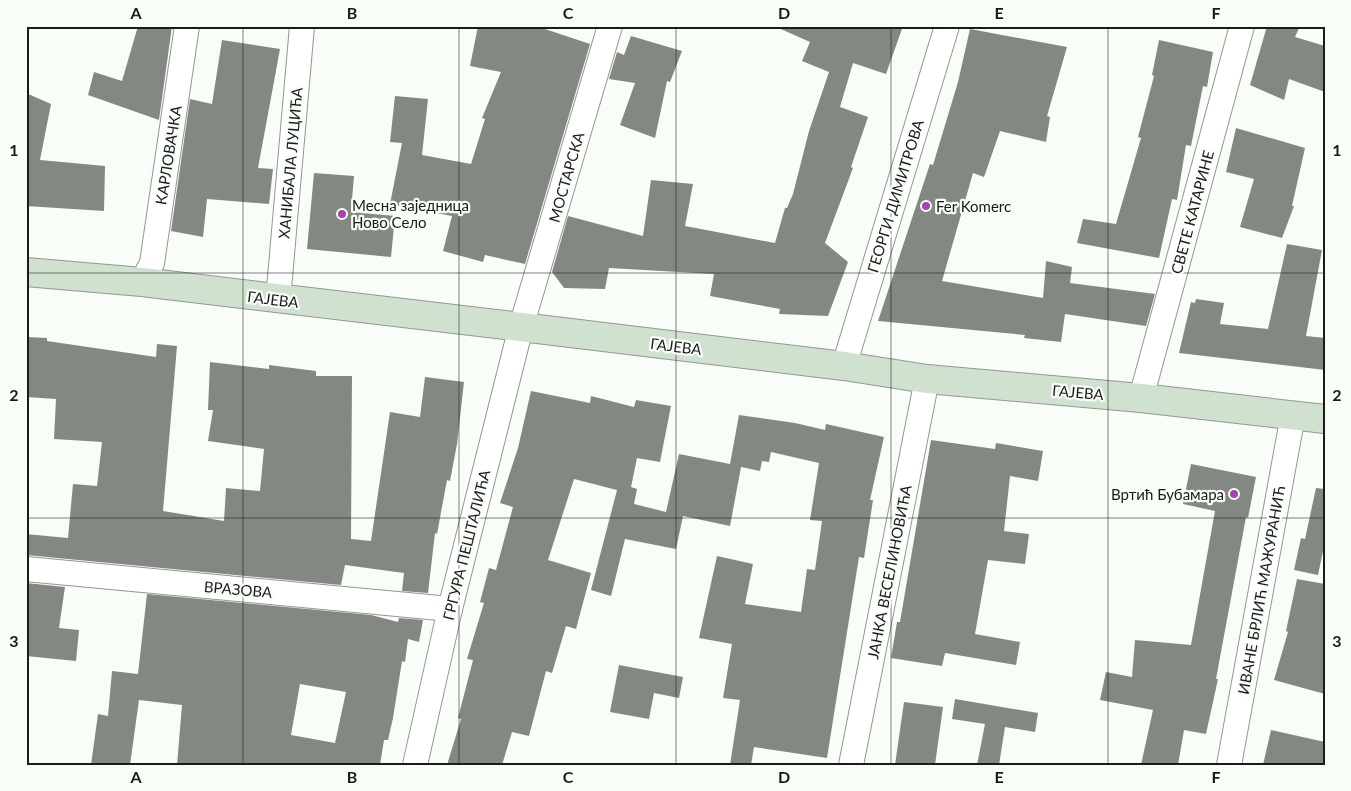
<svg xmlns="http://www.w3.org/2000/svg" width="1351" height="791" font-family="Lato,sans-serif">
  <style>
    .building { fill: #848883; fill-rule: evenodd }
    .lines { fill: none; stroke-linecap: round; stroke-linejoin: round }
    .street-casing { stroke: #939792; stroke-width: 26 }
    .secondary-casing { stroke: #939792; stroke-width: 30 }
    .street { stroke: #fff; stroke-width: 24 }
    .secondary { stroke: #d0e2cf; stroke-width: 28 }
    .grid { fill: none; stroke: #1a1b1a; stroke-width: 1; stroke-opacity: 0.55 }
    .poi-dot { fill: #a445ae; stroke: #f8fdf8; stroke-width: 2 }
    .labels { text-anchor: middle; dominant-baseline: central; stroke-width: 4.5; stroke-linejoin: round; paint-order: stroke }
    .street-label { font-size: 15px; fill: #1a1b1a; stroke: #f8fdf8 }
    .poi-label { font-size: 15px; fill: #1a1b1a; stroke: #f8fdf8; text-anchor: start }
    .neatline { fill: none; stroke: #1a1b1a; stroke-width: 2 }
    .grid-label { font-size: 16px; text-anchor: middle; font-weight: bold; fill: #1a1b1a }
  </style>
  <rect width="100%" height="100%" fill="#f8fdf8"/>
  <g class="building">
    <path d="M138,26H172L159,120L88,95L94,72L122,81Z"/>
    <path d="M478,26H536L590,44L525,264L485,255L483,262L443,251L452,216L390,204L402,143L390,142L395,96L428,99L422,155L471,164L485,119L482,118L501,72L470,66Z"/>
    <path d="M774,26H903L886,74L853,63L840,107L868,117L851,167L853,168L825,243L848,262L828,316L779,314L780,309L710,296L714,274L609,268L605,289L564,288L552,272L568,216L643,236L651,180L693,184L685,226L775,243L785,208H787L793,194L809,131L829,72L802,61L810,42Z"/>
    <path d="M1267,26H1300L1295,37L1325,46V92L1289,79L1284,100L1250,85Z"/>
    <path d="M970,29L1067,47L1047,116L1050,117L1046,142L1000,131L984,177L973,173L942,281L1043,298L1046,261L1072,267L1070,283L1155,294L1146,326L1065,314L1061,342L1024,338L1025,335L878,321L930,164L933,165L958,82Z"/>
    <path d="M631,36L682,51L670,82L667,81L655,138L620,125L635,83L609,79L617,52L624,55Z"/>
    <path d="M222,40L280,49L258,168L273,169L269,204L207,199L203,237L171,231L190,99L212,104Z"/>
    <path d="M1159,40L1213,52L1207,87L1203,86L1191,146L1186,145L1177,200L1172,199L1159,258L1077,243L1083,219L1116,224L1141,138L1138,137L1154,76L1152,75Z"/>
    <path d="M26,93L51,104L40,160L105,166L104,211L26,206Z"/>
    <path d="M1236,128L1305,148L1292,206H1294L1282,238L1240,227L1254,179L1226,172Z"/>
    <path d="M314,173L354,176L351,212L395,216L391,257L307,249Z"/>
    <path d="M1287,244L1322,250L1306,336L1325,338V370L1179,353L1191,302L1195,303L1196,299L1224,303L1220,324L1268,329Z"/>
    <path d="M26,337L47,338V341L156,357L157,344L177,346L163,511L224,521L226,488L260,491L264,449L208,441L213,410H208L210,362L269,369V365L316,371V376H352L351,539L371,541L390,412L420,417L425,377L464,382L457,444L450,481L447,480L437,534L435,533L428,593L402,591L404,573L345,565L341,585L26,555V534L68,538L73,484L97,486L102,442L54,439L56,399L26,397Z"/>
    <path d="M531,391L590,403L591,396L634,407L636,400L671,406L660,462L637,458L631,487L637,489L634,504L666,512L679,454L730,464L739,415L795,423L825,430L826,424L884,437L870,500H873L864,558L859,557L827,758L754,747L751,765H730L740,700L723,698L732,644L699,638L717,556L753,564L745,604L801,612L807,569L815,570L822,521L810,520L819,463L771,452L769,462L762,461L760,471L741,467L730,526L683,516L676,549L625,539L611,596L591,590L617,490L574,479L548,560L591,573L576,629L566,626L552,673L546,671L529,736L512,732L502,765H447L461,719L458,718L473,660L467,659L484,603L480,602L489,568L496,570L513,507L500,503L518,448Z"/>
    <path d="M931,440L995,449L996,443L1043,451L1038,481L1010,476L1004,531L1029,534L1025,564L988,560L975,634L1020,642L1016,665L945,653L942,666L891,658L897,622H900Z"/>
    <path d="M1191,464L1256,477L1248,518L1246,517L1216,679H1218L1206,734L1184,730L1178,765H1141L1153,710L1100,700L1106,672L1132,677L1135,640L1191,645L1215,511L1183,504Z"/>
    <path d="M1316,488L1325,489V542L1318,575L1294,570L1301,538L1305,539Z"/>
    <path d="M1297,579L1325,584V694L1274,680L1288,632L1286,631Z"/>
    <path d="M26,583L65,587L59,628L79,630L76,661L26,656Z"/>
    <path d="M147,594L371,615L398,622L399,618L423,620L419,642L408,639L405,662L402,661L393,718L388,740H384L380,765H177L182,705L139,700L130,765H91L98,714L108,716L112,671L138,674ZM300,684L346,692L335,743L291,735Z"/>
    <path d="M619,665L683,677L679,698L654,693L649,719L610,712Z"/>
    <path d="M955,699L1038,713L1035,732L1005,727L999,765H977L985,724L952,719Z"/>
    <path d="M904,702L943,707L935,765H895Z"/>
    <path d="M1271,730L1325,742V765H1263Z"/>
  </g>
  <g class="lines">
    <defs>
      <g id="street">
        <path d="M142,282L152,263L187,26"/>
        <path d="M278,300L302,26"/>
        <path d="M844,366L947,26"/>
        <path d="M1141,398L1242,26"/>
        <path d="M26,569L450,609"/>
        <path d="M415,765L450,609L521,327L610,26"/>
        <path d="M851,765L927,379"/>
        <path d="M1229,765L1293,415"/>
      </g>
      <path id="secondary" d="M26,272L142,282L521,327L844,366L927,379L1141,398L1325,419"/>
    </defs>
    <use href="#street" class="street-casing"/>
    <use href="#secondary" class="secondary-casing"/>
    <use href="#street" class="street"/>
    <use href="#secondary" class="secondary"/>
  </g>
  <path class="grid" d="M243,26V765M459,26V765M676,26V765M891,26V765M1108,26V765M26,273H1325M26,518H1325"/>
  <g class="poi-dot">
    <circle cx="926" cy="206" r="5"/>
    <circle cx="342" cy="214" r="5"/>
    <circle cx="1234" cy="494" r="5"/>
  </g>
  <g class="labels">
    <g class="street-label">
      <text transform="translate(168 155) rotate(-81)">КАРЛОВАЧКА</text>
      <text transform="translate(290 163) rotate(-85)">ХАНИБАЛА ЛУЦИЋА</text>
      <text transform="translate(566 177) rotate(-74)">МОСТАРСКА</text>
      <text transform="translate(895 196) rotate(-73)">ГЕОРГИ ДИМИТРОВА</text>
      <text transform="translate(1192 212) rotate(-75)">СВЕТЕ КАТАРИНЕ</text>
      <text transform="translate(273 299) rotate(7)">ГАЈЕВА</text>
      <text transform="translate(676 346) rotate(7)">ГАЈЕВА</text>
      <text transform="translate(1078 392) rotate(5)">ГАЈЕВА</text>
      <text transform="translate(466 545) rotate(-76)">ГРГУРА ПЕШТАЛИЋА</text>
      <text transform="translate(889 572) rotate(-79)">ЈАНКА ВЕСЕЛИНОВИЋА</text>
      <text transform="translate(238 589) rotate(5)">ВРАЗОВА</text>
      <text transform="translate(1261 590) rotate(-80)">ИВАНЕ БРЛИЋ МАЖУРАНИЋ</text>
    </g>
    <g class="poi-label">
      <text x="352" y="205">Месна заједница<tspan x="352" dy="17">Ново Село</tspan></text>
      <text x="936" y="206">Fer Komerc</text>
      <text x="1224" y="494" text-anchor="end">Вртић Бубамара</text>
    </g>
  </g>
  <rect width="1351" height="791" fill="none" stroke="#f8fdf8" stroke-width="55"/>
  <rect x="28" y="28" width="1296" height="736" class="neatline"/>
  <g class="grid-label">
    <text x="136" y="19">A</text>
    <text x="352" y="19">B</text>
    <text x="568" y="19">C</text>
    <text x="784" y="19">D</text>
    <text x="999" y="19">E</text>
    <text x="1216" y="19">F</text>
    <text x="14" y="156">1</text>
    <text x="1337" y="156">1</text>
    <text x="14" y="401">2</text>
    <text x="1337" y="401">2</text>
    <text x="14" y="647">3</text>
    <text x="1337" y="647">3</text>
    <text x="136" y="783">A</text>
    <text x="352" y="783">B</text>
    <text x="568" y="783">C</text>
    <text x="784" y="783">D</text>
    <text x="999" y="783">E</text>
    <text x="1216" y="783">F</text>
  </g>
</svg>
